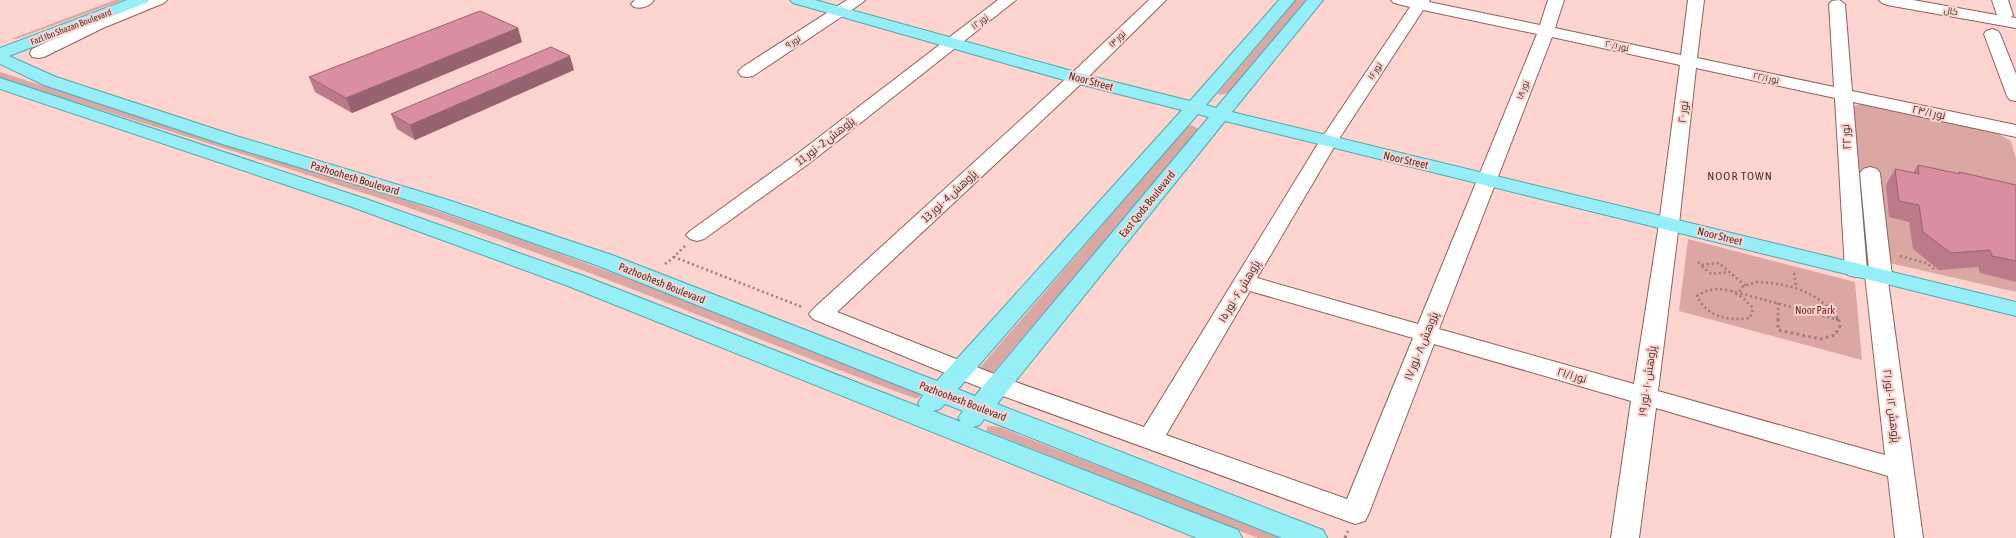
<svg xmlns="http://www.w3.org/2000/svg" width="2016" height="538" font-family="'Asap Condensed',Cairo,sans-serif">
  <style>
    .green { fill: #daa7a3 }
    .lines { fill: none; stroke-linecap: round; stroke-linejoin: round }
    .minor-casing { stroke: #8e615e; stroke-width: 2 }
    .major-casing { stroke: #4da7ae; stroke-width: 2 }
    .path-far1 { stroke: #997c79; stroke-width: 2.5; stroke-dasharray: 2 3; stroke-linecap: butt }
    .path { stroke: #997c79; stroke-width: 3; stroke-dasharray: 2.5 3.5; stroke-linecap: butt }
    .minor { fill: #fff; fill-rule: evenodd }
    .major { fill: #96eff7; fill-rule: evenodd }
    .wall { fill: #bb7a8a }
    .shaded-wall { fill: #986371 }
    .building { fill: #d98ea1; stroke: #986371 }
    .labels { text-anchor: middle; dominant-baseline: central; stroke-width: 4; stroke-linejoin: round; paint-order: stroke }
    .far-street-label { font-size: 9px; fill: #473332; stroke: #fdd4d0 }
    .street-label { font-size: 11px; fill: #473332; stroke: #fdd4d0 }
    .park-label { font-size: 11px; fill: #741a1e; stroke: #fdd4d0 }
    .neighbourhood-label { font-size: 12px; letter-spacing: 1px; fill: #473332; stroke: #fdd4d0 }
  </style>
  <rect width="100%" height="100%" fill="#fdd4d0"/>
  <g class="green">
    <path d="M115,0H123L16,39H11Z"/>
    <path d="M1296,0H1306L1228,93L1219,95L1218,93Z"/>
    <path d="M0,72C148,120 298,165 446,214C604,267 759,329 915,390L921,395L918,398H914C754,339 597,272 436,217C291,168 145,124 0,78Z"/>
    <path d="M1862,104L1997,133L2011,141L2016,159V292L1868,258L1853,106Z"/>
    <path d="M1191,125L1199,129L1197,132L990,376L977,371L1186,128Z"/>
    <path d="M1688,239L1855,282L1862,360L1679,311Z"/>
    <path d="M992,426L999,427L1283,538H1258L987,431V427Z"/>
  </g>
  <g class="lines">
    <defs>
      <g id="minor">
        <path d="M145,0H167L164,3L103,28L44,57L38,58L32,57L30,53L32,49L92,21Z"/>
        <path d="M635,0H654C649,7 641,9 634,7L631,4Z"/>
        <path d="M847,0H865L862,3L753,76L747,77L741,76L738,72L741,68Z"/>
        <path d="M998,0H1016L811,162L704,239L697,241L690,239L686,235L690,231L797,154Z"/>
        <path d="M1149,0H1166L1083,82L837,312L1007,379L1144,427L1319,142L1410,7L1394,3L1391,0H1430L1429,2L1540,25L1548,0H1564L1555,28L1681,55L1688,0H1704L1697,58L1834,87L1829,4L1832,1L1839,0L1845,4L1852,91L2016,125V137L1853,102L1867,270L1864,275L1856,277L1848,275L1845,270L1835,98L1696,68L1679,224L1658,391L1885,455L1865,275L1869,270L1860,173L1863,169L1870,167L1877,169L1880,173L1892,276L1888,281L1923,538H1895L1888,476L1656,408L1639,538H1611L1631,401L1434,344L1369,513L1365,521L1355,524L989,391L813,319L809,314L813,309L1071,74ZM1423,10L1537,34L1418,324L1257,278L1337,142ZM1552,37L1680,65L1659,224L1634,384L1439,329ZM1250,291L1413,338L1347,499L1166,435Z"/>
        <path d="M1879,0H1913L1997,15L1992,0H2008L2013,15L2011,17L2016,18V28L1887,5L1882,3Z"/>
        <path d="M1992,29L1998,31L2000,34L2016,74V101L2010,100L2007,96L1984,34L1986,31Z"/>
      </g>
      <path id="major" d="M127,0H149L146,3L9,56L56,77L233,135L445,199L612,255L937,381L1182,110L1071,82L793,3L790,0H815L1083,74L1190,101L1279,0H1295L1206,105L1216,108L1307,0H1323L1232,112L2016,302V316L1225,121L997,404L1323,530L1327,538H1282L984,419L980,425L973,427L1238,530L1242,538H1197L568,286L352,207L0,89V78L366,199L584,276L920,407L918,403L923,395L596,265L431,207L219,143L44,85L0,64V48ZM1198,114L1209,117L975,396L958,389ZM945,404L963,411L958,418L961,422L933,411L940,409Z"/>
    </defs>
    <use href="#minor" class="minor-casing"/>
    <use href="#major" class="major-casing"/>
    <g class="path-far1">
      <path d="M685,246L674,257L802,307"/>
      <path d="M1900,256L1926,263L1933,268H1939"/>
      <path d="M1698,262L1701,265L1719,263L1746,286"/>
      <path d="M665,264L674,257"/>
      <path d="M1702,266L1711,274L1730,272"/>
      <path d="M1794,273L1796,287"/>
      <path d="M1756,282C1790,283 1819,292 1839,320L1739,293L1742,287Z"/>
      <path d="M1731,291L1742,297L1753,308L1750,318C1728,321 1707,317 1697,296C1711,286 1724,289 1739,293"/>
      <path d="M1778,303V320"/>
    </g>
    <g class="path">
      <path d="M1778,319V330L1821,339L1835,335L1840,326L1839,320"/>
      <path d="M1836,319H1838"/>
      <path d="M1345,538L1348,531"/>
    </g>
    <use href="#minor" class="minor"/>
    <use href="#major" class="major"/>
  </g>
  <g class="wall">
    <path d="M522,42L352,113L315,92L309,77Z"/>
    <path d="M574,70L415,140L397,129L391,114Z"/>
    <path d="M1918,165L1958,174L1959,172L2016,185V282L1980,273L1978,267L1939,270L1913,249L1909,222L1889,217L1886,185L1895,169L1913,173Z"/>
  </g>
  <g class="shaded-wall">
    <path d="M518,28L522,42L352,113L346,98Z"/>
    <path d="M570,56L574,70L415,140L410,125Z"/>
  </g>
  <g class="building">
    <path d="M480,11L518,28L346,98L309,77Z"/>
    <path d="M551,47L570,56L410,125L391,114Z"/>
    <path d="M1918,165L1960,174L1959,172L2016,185V261L1992,256L1990,250L1951,253L1923,232L1919,205L1899,201L1895,169L1919,174Z"/>
  </g>
  <g class="labels">
    <g class="far-street-label">
      <text transform="translate(1951 11) rotate(10)">کال</text>
      <text transform="translate(980 22) rotate(-37)">نور ۱۲</text>
      <text transform="translate(71 27) rotate(-21)">Fazl Ibn Shazan Boulevard</text>
      <text transform="translate(1117 39) rotate(-44)">نور ۱۴</text>
      <text transform="translate(793 42) rotate(-33)">نور ۹</text>
      <text transform="translate(1617 46) rotate(12)">نور ۲۰/۱</text>
      <text transform="translate(1375 71) rotate(-56)">نور ۱۶</text>
      <text transform="translate(1766 78) rotate(12)">نور ۲۲/۱</text>
      <text transform="translate(1523 90) rotate(-69)">نور ۱۸</text>
    </g>
    <g class="street-label">
      <text transform="translate(1091 81) rotate(15)">Noor Street</text>
      <text transform="translate(1683 112) rotate(-83)">نور ۲۰</text>
      <text transform="translate(1929 112) rotate(12)">نور ۲۴/۱</text>
      <text transform="translate(1846 137) rotate(-94)">نور ۲۲</text>
      <text transform="translate(825 141) rotate(-38)">پژوهش 2 - نور 11</text>
      <text transform="translate(1406 160) rotate(13)">Noor Street</text>
      <text transform="translate(355 178) rotate(17)">Pazhoohesh Boulevard</text>
      <text transform="translate(949 196) rotate(-43)">پژوهش 4 - نور 13</text>
      <text transform="translate(1147 204) rotate(-51)">East Qods Boulevard</text>
      <text transform="translate(1720 236) rotate(14)">Noor Street</text>
      <text transform="translate(662 283) rotate(22)">Pazhoohesh Boulevard</text>
      <text transform="translate(1239 291) rotate(-59)">پژوهش ۶ - نور ۱۵</text>
      <text transform="translate(1421 346) rotate(-68)">پژوهش ۸ - نور ۱۷</text>
      <text transform="translate(1572 375) rotate(16)">نور ۲۱/۱</text>
      <text transform="translate(1647 381) rotate(-82)">پژوهش ۱۰ - نور ۱۹</text>
      <text transform="translate(963 401) rotate(21)">Pazhoohesh Boulevard</text>
      <text transform="translate(1892 406) rotate(83)">پژوهش ۱۲ - نور ۲۱</text>
    </g>
    <g class="park-label">
      <text x="1815" y="310">Noor Park</text>
    </g>
    <g class="neighbourhood-label">
      <text x="1740" y="176">NOOR TOWN</text>
    </g>
  </g>
</svg>
